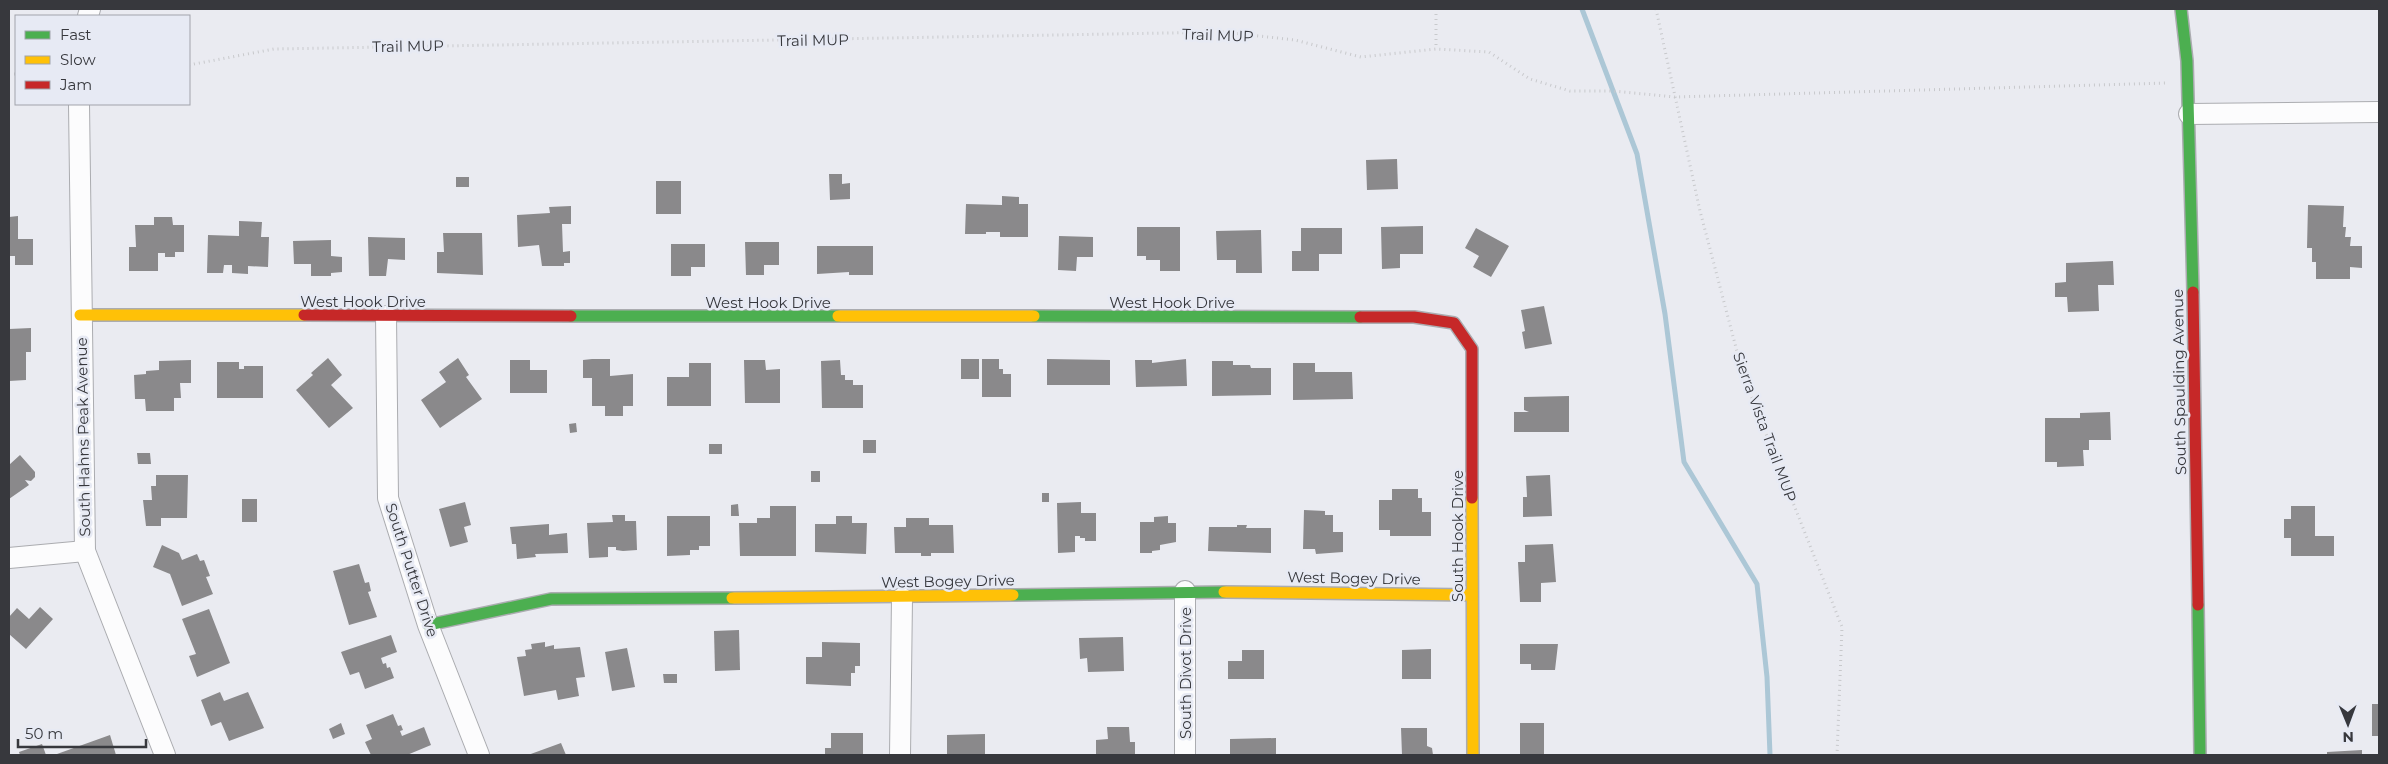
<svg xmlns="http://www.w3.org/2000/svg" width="2388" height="764" font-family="Montserrat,sans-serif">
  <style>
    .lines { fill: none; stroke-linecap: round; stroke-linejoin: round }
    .stream { stroke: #acc7d6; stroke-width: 5 }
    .building { fill: #8a898b }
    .street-casing { stroke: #abacb0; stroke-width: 22 }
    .fast-casing { stroke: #abacb0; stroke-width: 14 }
    .slow-casing { stroke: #abacb0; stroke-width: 14 }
    .jam-casing { stroke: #abacb0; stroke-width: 14 }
    .path { stroke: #c8c9cc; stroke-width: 3; stroke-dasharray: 1 4; stroke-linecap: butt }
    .street { stroke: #fcfcfd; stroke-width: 20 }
    .fast { stroke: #4caf50; stroke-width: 11 }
    .slow { stroke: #ffc107; stroke-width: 11 }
    .jam { stroke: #c62828; stroke-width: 11 }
    .labels { text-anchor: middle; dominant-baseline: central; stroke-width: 5; stroke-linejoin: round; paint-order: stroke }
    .street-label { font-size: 15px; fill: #37383d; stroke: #e7eaf4 }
  </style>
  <rect width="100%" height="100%" fill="#eaebf1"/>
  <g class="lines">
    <path class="stream" d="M1582,9L1637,154L1665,314L1684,462L1757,584L1767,677L1770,755"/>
  </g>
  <g class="building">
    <path d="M1397,159L1398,189L1367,190L1366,160Z"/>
    <path d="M829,174H842V184L850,183V199L830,200Z"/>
    <rect x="456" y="177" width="13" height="10"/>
    <rect x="656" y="181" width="25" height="33"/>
    <path d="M1002,196L1019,197V204H1028V237H1000V232H986V234H965L966,204L1002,205Z"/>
    <path d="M2308,205L2344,206L2343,227H2346L2345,237H2351L2350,246H2362V268L2350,267V279H2316V262H2312V248H2307Z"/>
    <path d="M571,206V224H562L563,252L570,251V263H564V266H542L539,245L518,247L517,215L550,213L549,207Z"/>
    <path d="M18,216V239H33V265H15V256H9V217Z"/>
    <path d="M154,217H172L173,225H184V252H175V257H165V253H158V271H129V247H136L135,225H154Z"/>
    <path d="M239,221L262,222L261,237H269L268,267L248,266V274L232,273V265H224L223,273H207L208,235L239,236Z"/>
    <path d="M1423,226V254H1400V268L1382,269L1381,227Z"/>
    <path d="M1137,227H1180V271H1160V260H1146V256H1137Z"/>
    <path d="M1301,228H1342V254H1319V271H1292V251H1301Z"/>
    <path d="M1476,228L1509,246L1491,277L1473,267L1479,256L1465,248Z"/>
    <path d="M1261,230L1262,273H1236V260H1217L1216,231Z"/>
    <path d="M443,233H482L483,275L437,273V252H444Z"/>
    <path d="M1059,236L1093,237V257H1077L1076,271L1058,270Z"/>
    <path d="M368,237L405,238V260L388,259L386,276H369Z"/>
    <path d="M331,240V256L342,257V272L331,273V276H311V264H294L293,241Z"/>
    <path d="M745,242H779V265H764V275H746Z"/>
    <path d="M671,244H705V267H691V276H671Z"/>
    <path d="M817,246H873V275H849V272L817,274Z"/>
    <path d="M2113,261L2114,285H2098L2099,311L2068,312L2067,297H2055V283L2066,282V263Z"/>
    <path d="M1544,306L1552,344L1525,349L1522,332L1525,331L1521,310Z"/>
    <path d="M31,328V352H26V380L9,381V329Z"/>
    <path d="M328,358L342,375L331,385L353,408L329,428L296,390L313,375L311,373Z"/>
    <path d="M458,358L469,375L466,377L482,399L440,428L421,400L446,382L439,372Z"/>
    <path d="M592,359H610V376L633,374V406H623V416H605V406H592V378H583V360Z"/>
    <rect x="961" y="359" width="18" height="20"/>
    <path d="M982,359H999V369H1003V374H1011V397H982Z"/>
    <path d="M1047,359L1110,360V385H1047Z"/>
    <path d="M1186,359L1187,386L1136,387L1135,360H1152V363Z"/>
    <path d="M191,360V383H180L181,398H174V411H146L145,399H135L134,375L146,374V371L159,370V361Z"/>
    <path d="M510,360H530V370H547V393H510Z"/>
    <path d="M744,360H765L766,370L780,369V403H745Z"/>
    <path d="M840,360L841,375H845V380H853V385H863V408H822L821,361Z"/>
    <path d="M1212,361H1233V365H1250L1251,368H1271V395L1212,396Z"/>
    <path d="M217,362H239V369H244V366H263V398H217Z"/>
    <path d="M689,363H711V406H667V377H689Z"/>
    <path d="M1293,363H1315V372H1352L1353,399L1293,400Z"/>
    <path d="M1569,396V432H1514V412H1529L1524,410V397Z"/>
    <path d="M2110,412L2111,440H2089V450H2083L2084,466L2057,467V462H2045V418H2080V413Z"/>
    <path d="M576,423L577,432L570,433L569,424Z"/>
    <rect x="863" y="440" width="13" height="13"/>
    <rect x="709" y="444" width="13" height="10"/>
    <path d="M137,453H150L151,464H138Z"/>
    <path d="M20,455L35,472V477L31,481L25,480L29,485L9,499V465Z"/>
    <rect x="811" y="471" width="9" height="11"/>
    <path d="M156,475H188L187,518H161V526H146L143,500H152L151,486H156Z"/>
    <path d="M1550,475L1552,516L1523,517V497H1527L1526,476Z"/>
    <path d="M1392,489H1418V498H1422V512H1431V536H1390V530H1379V500H1392Z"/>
    <rect x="1042" y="493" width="7" height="9"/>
    <rect x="242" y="499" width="15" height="23"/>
    <path d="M465,502L471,525L464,527L468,542L450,547L439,509Z"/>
    <path d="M1081,502V513H1096V541H1085V538H1080V536H1075V552L1058,553L1057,503Z"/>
    <path d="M738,504L739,516H731V505Z"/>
    <path d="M770,506H796V556H740L739,523H757V518H770Z"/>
    <path d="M2291,506H2315V536H2334V556H2291V538H2284V519H2291Z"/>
    <path d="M1304,510L1325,511V515H1333V532H1343V552L1316,554L1315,549H1303Z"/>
    <path d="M612,515H625V521H636L637,550L623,551L616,550V547H608V557L589,558L587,523L613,522Z"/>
    <path d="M667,516H710V546H699V550H690V555L667,556Z"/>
    <path d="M836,516H852V523H867L866,554L815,552V524H836Z"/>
    <path d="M1168,516V523H1176V542L1160,545V550L1152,551V553H1140V522H1154V517Z"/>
    <path d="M906,518H929V525H953L954,553H931V556H921V553H895L894,527H906Z"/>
    <path d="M549,524V535L567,533L568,553L535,554L536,557L517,559L516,544H512L510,527Z"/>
    <path d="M1237,525H1247L1246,528H1271V553L1208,551L1209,527H1237Z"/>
    <path d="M1553,544L1556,582L1541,583V602H1520L1518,562H1525V545Z"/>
    <path d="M162,545L179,553L182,560L197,554L200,561L204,560L210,576L206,577L213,594L182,606L170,574L153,567Z"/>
    <path d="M359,564L365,583L369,582L371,591L368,592L377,617L349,625L333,571Z"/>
    <path d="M40,607L53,619L26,649L9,634V617L17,608L29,619Z"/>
    <path d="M209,609L230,663L197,677L189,656L196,654L182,619Z"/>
    <path d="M739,630L740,670L715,671L714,631Z"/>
    <path d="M391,635L397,652L381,658L383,664L386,663L387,668L390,667L394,678L365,689L359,672L350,675L341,652Z"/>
    <path d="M1123,637L1124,671L1088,672L1087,658L1080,659L1079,638Z"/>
    <path d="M545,642V647L554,645V649L580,647L585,677L576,678L579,696L558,700L556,690L524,696L517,657L526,656L525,650L532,649L531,644Z"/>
    <path d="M822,642L860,643V666H855V673H851V686L806,684V657H822Z"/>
    <path d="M1520,644H1558L1555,670H1531V664H1520Z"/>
    <path d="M627,648L635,687L612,691L605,652Z"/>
    <path d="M1431,649V679H1402V650Z"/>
    <path d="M1242,650H1264V679H1228V661H1242Z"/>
    <path d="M663,674H677V683H664Z"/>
    <path d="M220,692L224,701L248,692L264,728L229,741L221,722L211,726L201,700Z"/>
    <rect x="2372" y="704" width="7" height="32"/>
    <path d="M393,714L398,726L401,725L403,730L400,731L402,736L424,727L431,745L407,755H371L365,742L372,739L366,725Z"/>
    <path d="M341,723L345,734L333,739L329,729Z"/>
    <rect x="1520" y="723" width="24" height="32"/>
    <path d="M1107,727H1129L1130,742H1135V755H1096V740L1108,739Z"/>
    <path d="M1401,728H1427V746L1432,748L1433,755H1402Z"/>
    <path d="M831,733H863V755H825V748H831Z"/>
    <path d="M985,734V755H947V735Z"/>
    <path d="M110,735L116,755H57V754Z"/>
    <path d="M1276,738V755H1230V739Z"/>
    <path d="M561,743L566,755H528Z"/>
    <path d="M42,744L46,755H20L19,752Z"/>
    <path d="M2362,750V755H2327V752Z"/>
  </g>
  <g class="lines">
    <defs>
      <g id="street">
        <path d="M88,16L90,9"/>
        <path d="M79,104L85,551L165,755"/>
        <path d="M2189,114L2379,112"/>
        <path d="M386,316L388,498L428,625L479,755"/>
        <path d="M9,558L85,551"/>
        <path d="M900,755L902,598"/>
        <path d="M1185,755V591"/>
      </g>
      <g id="fast">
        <path d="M2181,9L2187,61L2193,292"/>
        <path d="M571,316H838"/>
        <path d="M1034,316L1360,317"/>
        <path d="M1013,595L1224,592"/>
        <path d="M2198,605L2200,755"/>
        <path d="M428,625L551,599L732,598"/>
      </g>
      <g id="slow">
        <path d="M80,315H304"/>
        <path d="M838,316H1034"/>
        <path d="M1472,498L1473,755"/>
        <path d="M1224,592L1472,595"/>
        <path d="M732,598L1013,595"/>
      </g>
      <g id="jam">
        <path d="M2193,292L2198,605"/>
        <path d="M304,315L571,316"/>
        <path d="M1360,317H1414L1454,323L1472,349V498"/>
      </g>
    </defs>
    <use href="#street" class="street-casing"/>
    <use href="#fast" class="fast-casing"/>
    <use href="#slow" class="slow-casing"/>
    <use href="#jam" class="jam-casing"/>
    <g class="path">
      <path d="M1436,9V49"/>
      <path d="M1656,9L1700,211L1744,378L1842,627L1837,755"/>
      <path d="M189,65L274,49L1223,32L1295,40L1361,57L1436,49L1489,52L1530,79L1570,91H1613L1675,97L2168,83"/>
      <path d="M9,74H16"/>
    </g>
    <use href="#street" class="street"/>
    <use href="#fast" class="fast"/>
    <use href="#slow" class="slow"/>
    <use href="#jam" class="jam"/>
  </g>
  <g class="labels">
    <g class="street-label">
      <text transform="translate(1218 35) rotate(2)">Trail MUP</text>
      <text transform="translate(813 40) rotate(-1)">Trail MUP</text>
      <text transform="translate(408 46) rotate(-1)">Trail MUP</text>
      <text x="363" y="301">West Hook Drive</text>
      <text x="768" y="302">West Hook Drive</text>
      <text x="1172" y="302">West Hook Drive</text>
      <text transform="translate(2179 382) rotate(-91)">South Spaulding Avenue</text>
      <text transform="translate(1765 427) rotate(70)">Sierra Vista Trail MUP</text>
      <text transform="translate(83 437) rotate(-91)">South Hahns Peak Avenue</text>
      <text transform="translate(1457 536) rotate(-90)">South Hook Drive</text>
      <text transform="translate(412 570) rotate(72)">South Putter Drive</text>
      <text transform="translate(1354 578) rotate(1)">West Bogey Drive</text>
      <text transform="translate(948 581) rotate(-1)">West Bogey Drive</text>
      <text transform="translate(1185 673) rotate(-90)">South Divot Drive</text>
    </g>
  </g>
  <rect width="2388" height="764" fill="none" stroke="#37383d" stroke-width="20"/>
  <rect x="15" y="15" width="175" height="90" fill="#e7eaf4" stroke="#a1a3ab"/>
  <rect x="25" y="31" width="25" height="8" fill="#4caf50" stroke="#a1a3ab"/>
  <text x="60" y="40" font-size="15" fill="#37383d">Fast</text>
  <rect x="25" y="56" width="25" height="8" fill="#ffc107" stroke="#a1a3ab"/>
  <text x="60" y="65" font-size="15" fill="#37383d">Slow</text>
  <rect x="25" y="81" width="25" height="8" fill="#c62828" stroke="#a1a3ab"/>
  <text x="60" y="90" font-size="15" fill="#37383d">Jam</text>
  <g transform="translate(2348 724) rotate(179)" stroke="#e7eaf4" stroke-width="4" paint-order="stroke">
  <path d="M0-4L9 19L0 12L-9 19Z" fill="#37383d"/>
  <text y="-8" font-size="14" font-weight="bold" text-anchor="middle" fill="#37383d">N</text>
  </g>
  <path d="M18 739v8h128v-8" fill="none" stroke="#37383d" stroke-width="2.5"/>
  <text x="25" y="739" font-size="15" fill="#37383d" stroke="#e7eaf4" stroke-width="4" paint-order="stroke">50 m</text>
</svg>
